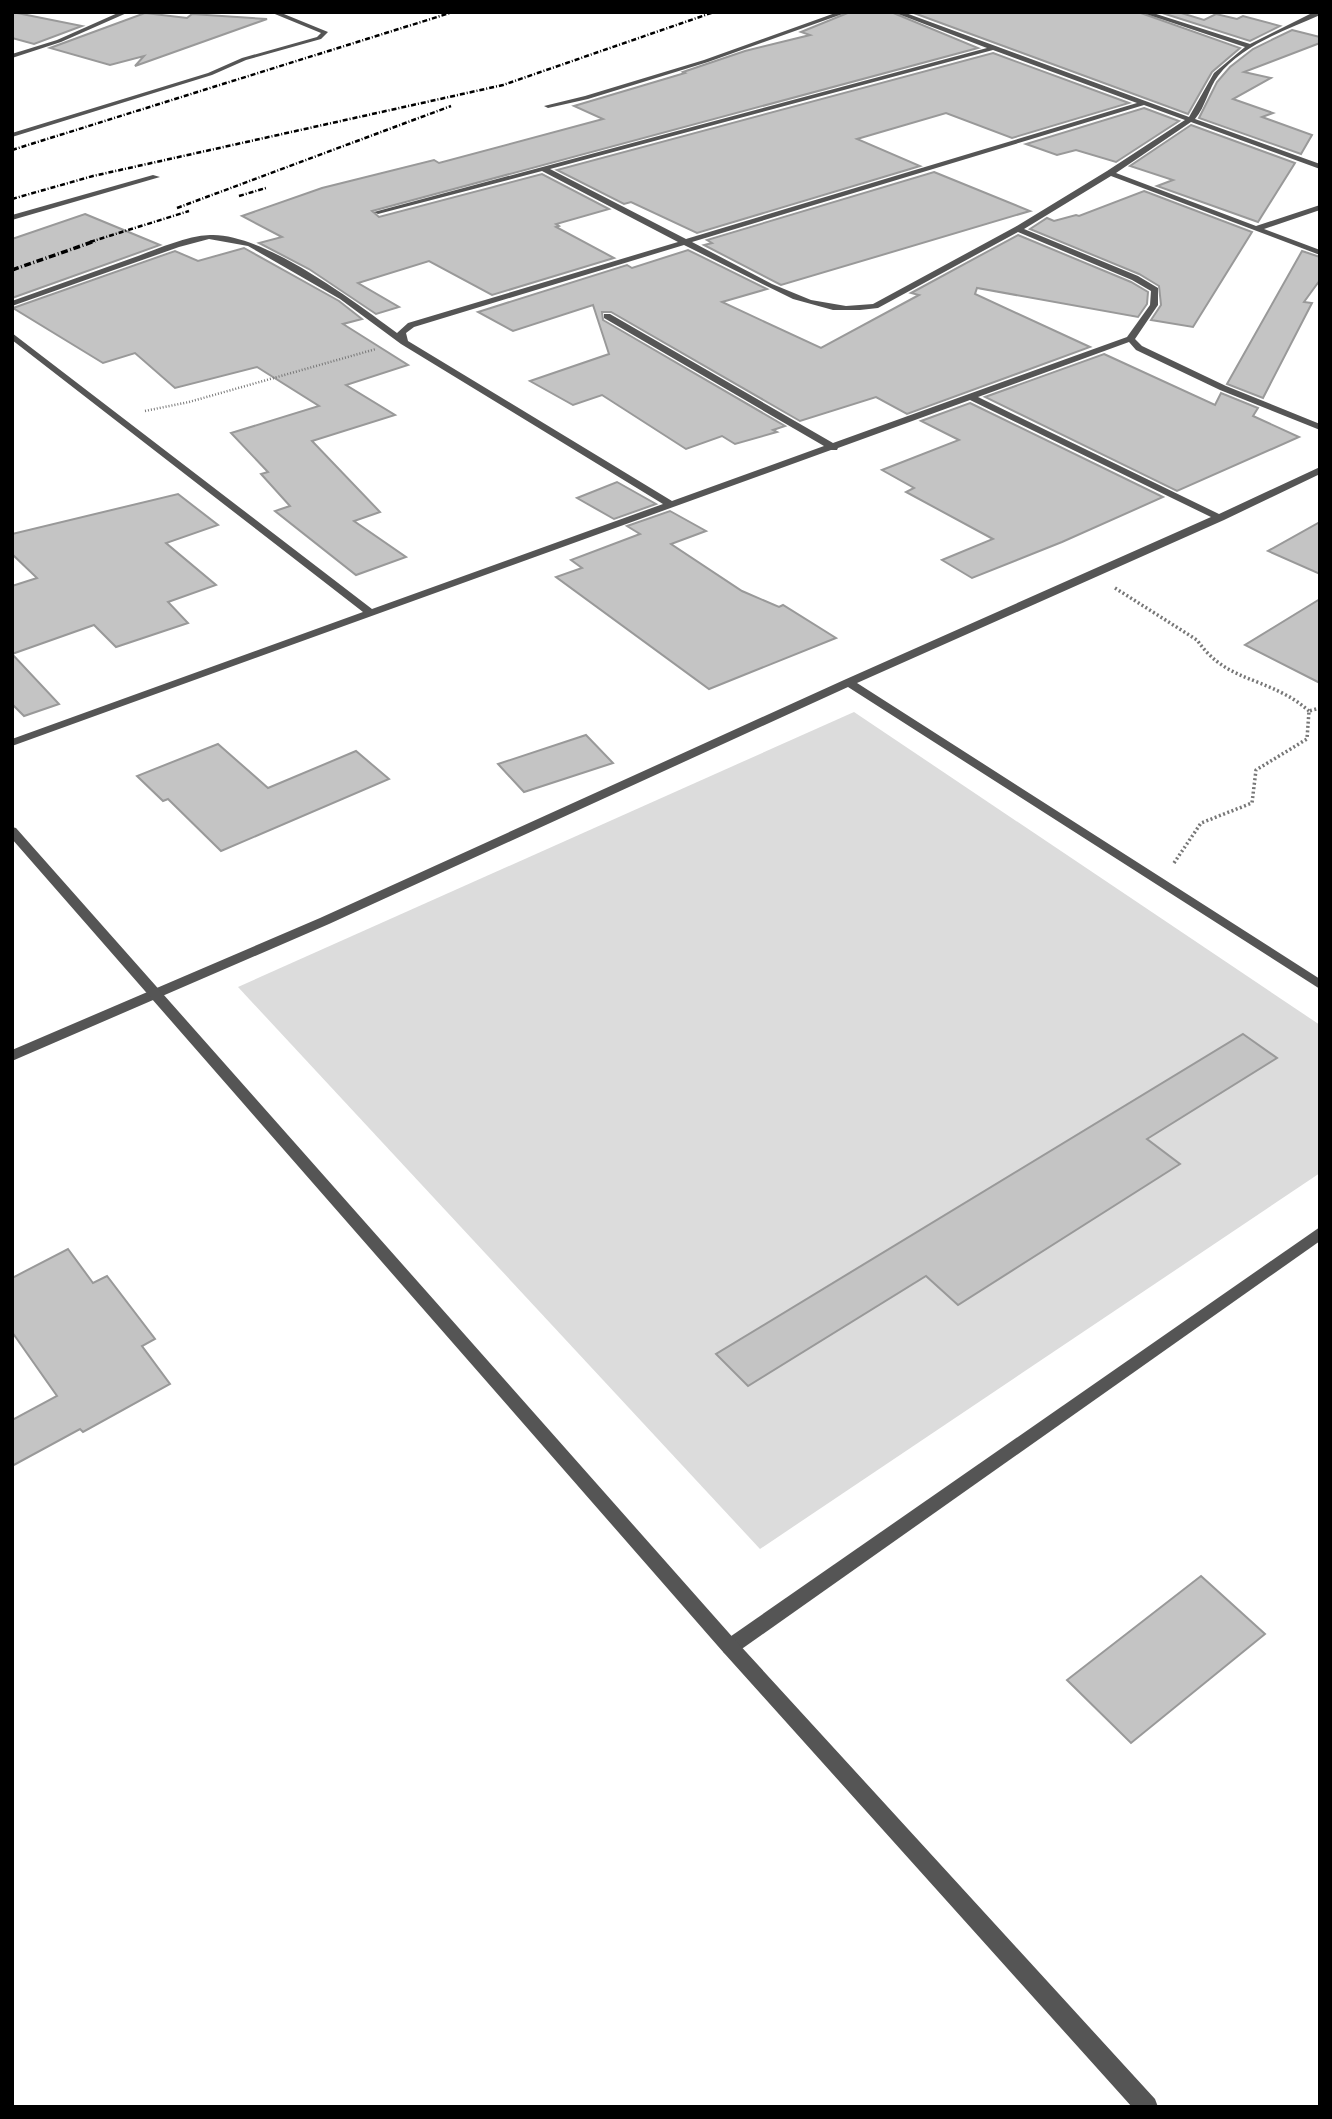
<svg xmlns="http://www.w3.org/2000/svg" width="1332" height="2119" font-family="'Public Sans',sans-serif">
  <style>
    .green { fill: #dcdcdc }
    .building { fill: #c4c4c4; stroke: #999; stroke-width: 2 }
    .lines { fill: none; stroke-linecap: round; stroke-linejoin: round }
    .path-far1 { stroke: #777; stroke-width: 2.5; stroke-dasharray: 1 2; stroke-linecap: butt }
    .path { stroke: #777; stroke-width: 3.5; stroke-dasharray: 2 2.5; stroke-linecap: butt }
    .minor { fill: #555; fill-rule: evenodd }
    .tertiary { fill: #555; fill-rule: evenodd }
    .rail-far1 { stroke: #000; stroke-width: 2.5; stroke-dasharray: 5 2 1 2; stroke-linecap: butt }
    .rail { stroke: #000; stroke-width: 3.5; stroke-dasharray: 7 2.5 1 2.5; stroke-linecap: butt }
  </style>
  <rect width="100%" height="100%" fill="#fff"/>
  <path class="green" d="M854,712L1320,1025V1173L760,1549L238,987Z"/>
  <g class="building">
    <path d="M12,12L82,26L34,44L12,38Z"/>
    <path d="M850,12H891L978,48L372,211L379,217L542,174L609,209L556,224L559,226L556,227L614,258L492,295L429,261L358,283L399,307L376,314L309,269L259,243L282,237L242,216L322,188L434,160L439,163L603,119L574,106L685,73L683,72L745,51L810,35L801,32Z"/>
    <path d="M911,12H1138L1240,48L1212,72L1188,114Z"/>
    <path d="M1159,12H1178L1204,20L1216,14L1237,19L1243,16L1280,26L1250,41Z"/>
    <path d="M145,13L187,18L192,14L267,19L135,66L144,56L110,65L50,48Z"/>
    <path d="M1292,30L1320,37V43L1244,72L1271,78L1233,99L1273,113L1262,117L1312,135L1301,154L1199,118L1217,82L1230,67L1253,49Z"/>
    <path d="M993,53L1129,103L1012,138L946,113L857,139L920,166L697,233L631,202L624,204L557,170Z"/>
    <path d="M1144,108L1179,121L1116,162L1076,150L1057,155L1026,144Z"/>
    <path d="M1191,125L1295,163L1258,222L1157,186L1173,180L1130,166Z"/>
    <path d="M934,172L1030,211L781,285L704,245L712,243L707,240Z"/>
    <path d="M1144,191L1252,232L1193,327L1151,320L1161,305L1159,286L1139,274L1030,229L1047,218L1054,221L1076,215L1079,216Z"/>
    <path d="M85,214L160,245L12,298V239Z"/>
    <path d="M1018,235L1131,282L1148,292L1147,304L1138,317L977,288L975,294L1090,347L907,414L876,397L800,421L611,312H602L603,320L785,426L773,430L777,432L735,444L722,436L686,449L602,395L573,405L530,381L609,354L593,305L513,331L478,312L627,265L632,268L688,250L767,289L722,302L821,348L919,295L911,293Z"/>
    <path d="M244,248L339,301L362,319L343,324L408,365L346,385L395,415L312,441L380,512L354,521L406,557L356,575L275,511L290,506L261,474L268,472L231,433L319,406L257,367L175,388L135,353L103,363L13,308L175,251L198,261Z"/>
    <path d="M1302,251L1320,257V280L1304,302L1312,303L1263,398L1227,384Z"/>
    <path d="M1104,354L1215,405L1221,393L1258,408L1253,416L1299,437L1177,491L985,397Z"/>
    <path d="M970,403L1163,497L1062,542L972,578L942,560L993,539L906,492L914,488L882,470L959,440L921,421Z"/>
    <path d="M617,482L656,504L614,519L577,498Z"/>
    <path d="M178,494L218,525L166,543L216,585L168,602L188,623L116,647L94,625L12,654L59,704L24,716L12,704V586L37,578L12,554V534Z"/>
    <path d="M670,511L706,531L671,544L742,591L779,607L783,605L836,638L709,689L556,577L582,568L571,560L640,534L627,526Z"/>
    <path d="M1320,522V574L1268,551Z"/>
    <path d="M1320,599V683L1245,645Z"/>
    <path d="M586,735L613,763L524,792L498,764Z"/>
    <path d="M218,744L268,788L356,751L389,779L221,851L168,799L163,801L137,776Z"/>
    <path d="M1243,1034L1277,1058L1147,1139L1180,1164L958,1305L926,1276L748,1386L716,1354Z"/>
    <path d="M68,1249L93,1283L107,1276L155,1339L142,1346L170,1384L83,1432L80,1429L12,1466V1420L57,1396L12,1332V1278Z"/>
    <path d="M1201,1576L1265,1634L1131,1743L1067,1680Z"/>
  </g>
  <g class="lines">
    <path class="path-far1" d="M145,411L189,402L376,349"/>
    <g class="path">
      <path d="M1115,588L1197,640C1222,676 1251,676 1286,695C1294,699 1302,705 1309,711"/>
      <path d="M1174,863L1201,823L1252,803L1256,770L1307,739L1309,711L1320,708"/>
    </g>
    <g class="minor">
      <path d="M120,12H129L61,42L12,58V54L57,40Z"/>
      <path d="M270,12H279L328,32L321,39L246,60L212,75L12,137V133L208,73L242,58L317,37L321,33Z"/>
      <path d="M838,12H848L708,62L588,99L548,108L544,106L585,96L704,60Z"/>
      <path d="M893,12H903L1189,117L1214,73L1245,47L1140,12H1150L1250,44L1314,12H1320V15C1286,30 1242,45 1218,76C1208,89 1206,106 1195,119L1320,164V169L1191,122L1116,173L1256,226L1320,205V210L1264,229L1320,250V255L1111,176L1024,229L1138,276L1158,288V305L1135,339L1142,346L1226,386L1320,424V430L1220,390L1136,350L1129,342L978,397L1219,514L1320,467V474L1224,520L857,683L1320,979V989L848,687L329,924L12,1061V1050L320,918L844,680L1211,517L970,400L838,448L837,450H831L12,746V739L363,612L12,340V333L372,609L663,504L401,344L340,299L248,246L209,239L179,247L12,306V301C54,286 96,271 138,256C160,248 186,236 210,235C262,232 355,302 397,333L408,323L678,242L542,171L378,214L374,212L987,48ZM993,50L1137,103L686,239L550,169ZM1144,105L1185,120L1107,171L1015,227L873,304L846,306L811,300L772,284L692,242ZM1018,232L1132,280L1151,291L1150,305L1127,337L833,443L610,314H604V318L824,446L672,501L408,341L406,333L414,327L684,245L793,299L833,310H860L878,308Z"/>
      <path d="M153,175L160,177L12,220V215Z"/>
      <path d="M1320,1227V1241L736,1653L730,1655L724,1653L721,1647L724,1641Z"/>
    </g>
    <path class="tertiary" d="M12,827L16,828L736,1641L1155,2099L1158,2107H1132L724,1653L12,839Z"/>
    <g class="rail-far1">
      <path d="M12,150L453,12"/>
      <path d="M239,196L266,188"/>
      <path d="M12,199L93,176L503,85L714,12"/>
      <path d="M177,208L451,106"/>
      <path d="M90,242L189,211"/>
    </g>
    <path class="rail" d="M12,270L95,241"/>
  </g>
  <rect width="1332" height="2119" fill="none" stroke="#000000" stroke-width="28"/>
</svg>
